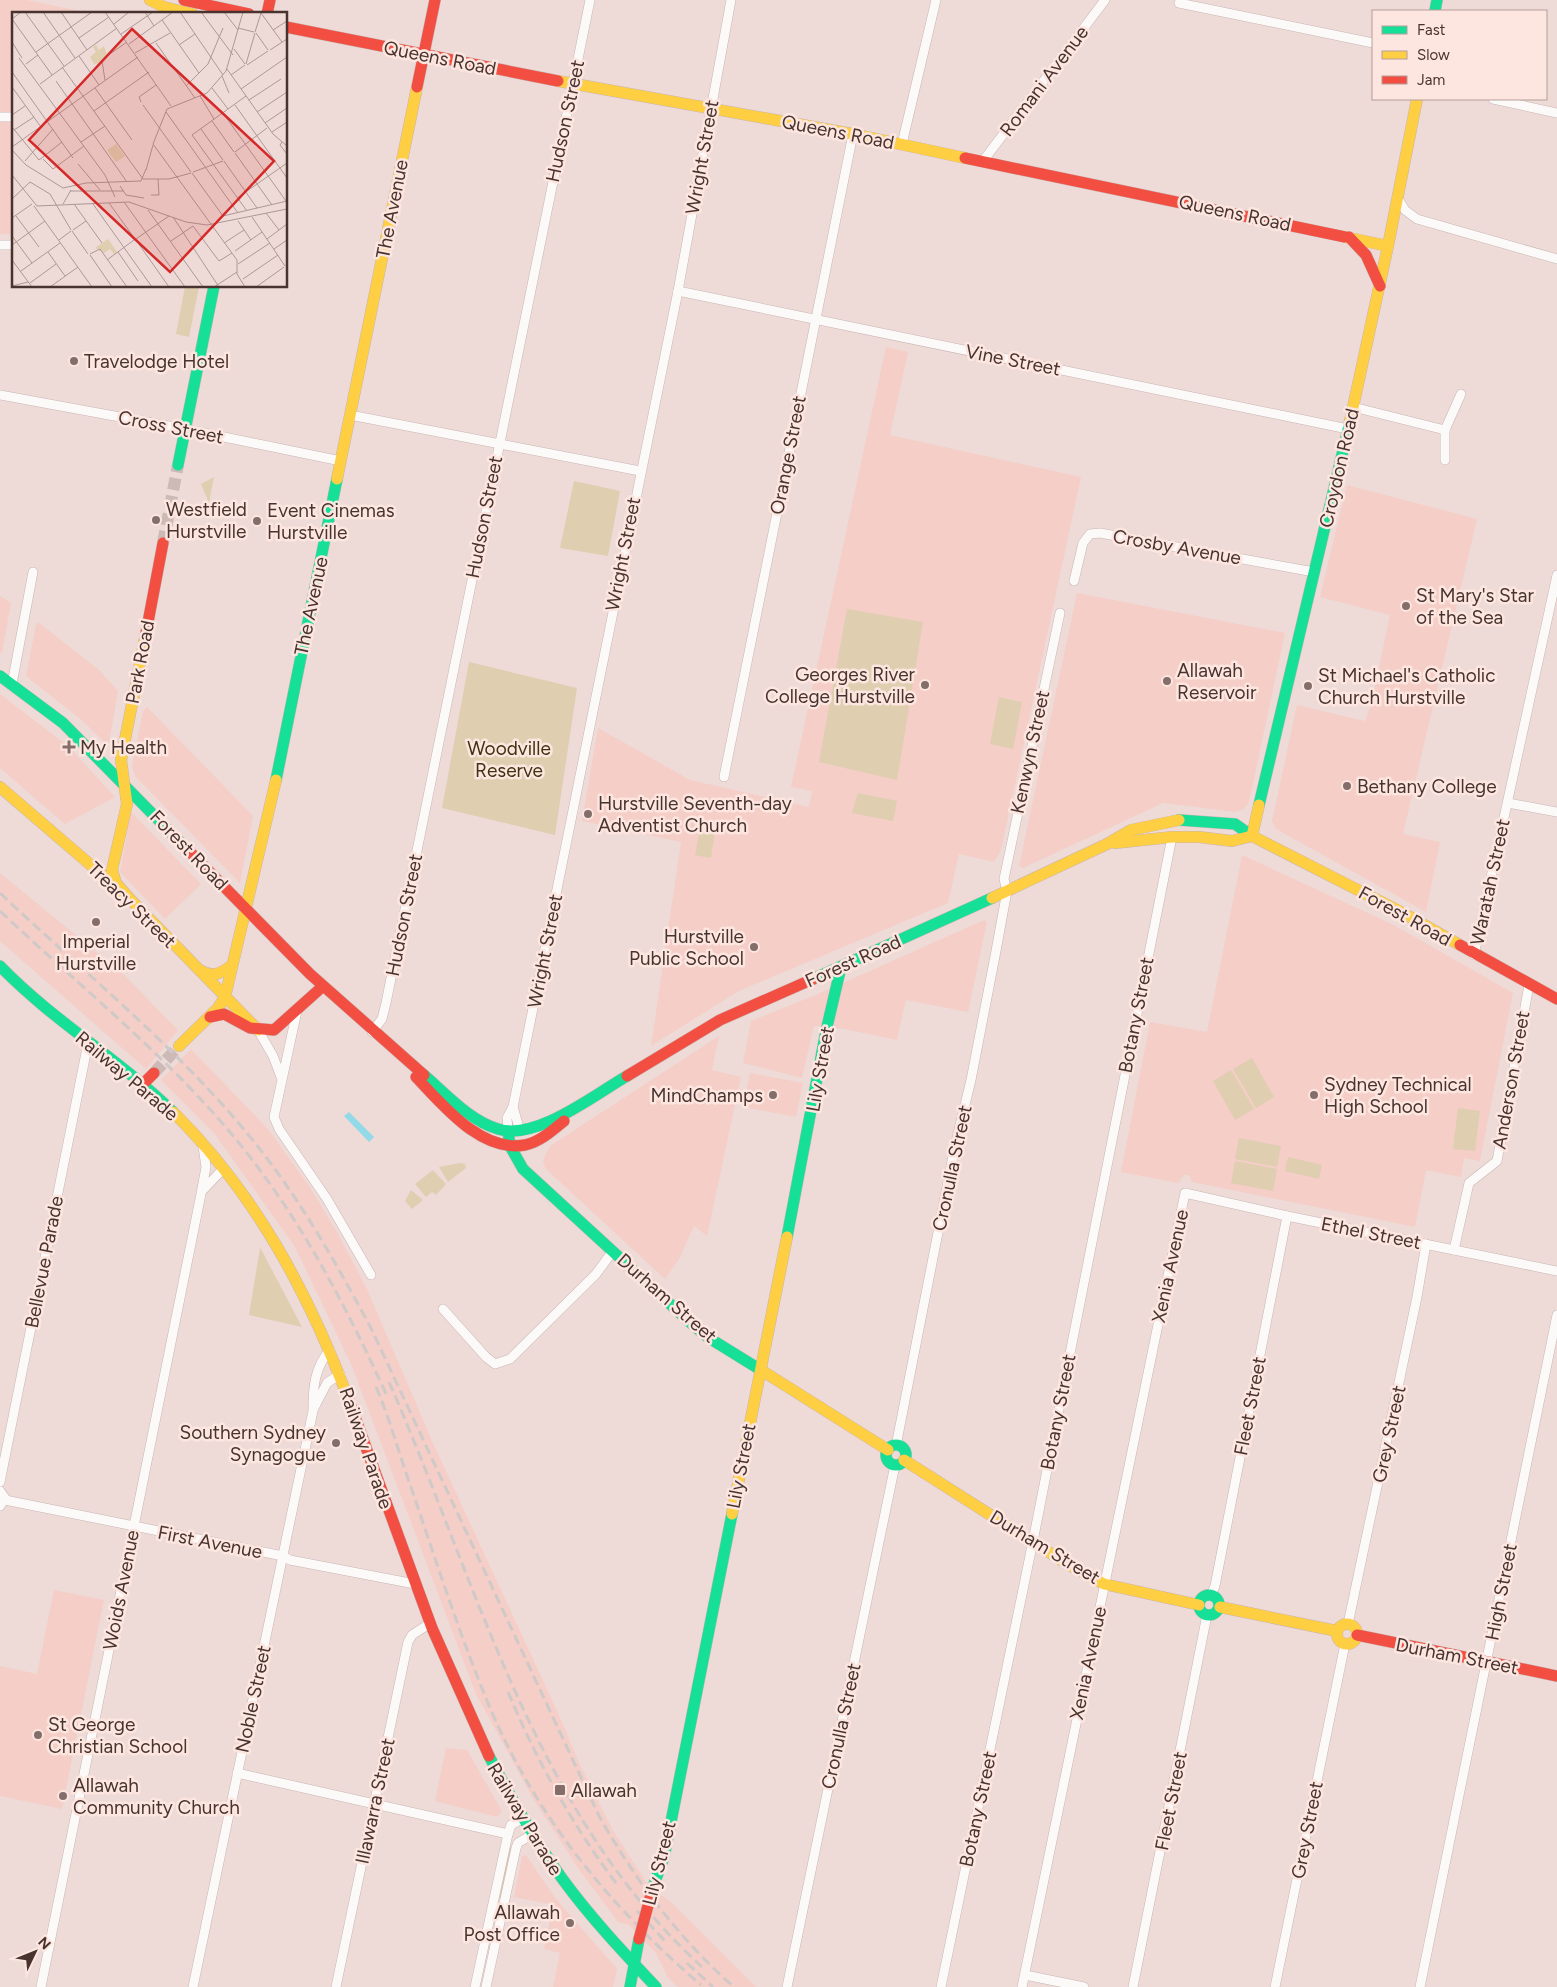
<svg xmlns="http://www.w3.org/2000/svg" width="1557" height="1987" font-family="Figtree,sans-serif">
  <style>
    .built { fill: #f4cec7 }
    .green { fill: #dfceb0 }
    .water { fill: #92dae8 }
    .lines { fill: none; stroke-linecap: round; stroke-linejoin: round }
    .secondary-tunnel { stroke: #cdb9b6; stroke-width: 12; stroke-dasharray: 12 6; stroke-linecap: butt }
    .street-casing { stroke: #c8b5b2; stroke-width: 10 }
    .fast-casing { stroke: #c8b5b2; stroke-width: 12 }
    .slow-casing { stroke: #c8b5b2; stroke-width: 12 }
    .jam-casing { stroke: #c8b5b2; stroke-width: 12 }
    .street { stroke: #fcfaf9; stroke-width: 9 }
    .fast { stroke: #16e098; stroke-width: 11 }
    .slow { stroke: #ffcf43; stroke-width: 11 }
    .jam { stroke: #f24e42; stroke-width: 11 }
    .rail { stroke: #cfc9c8; stroke-width: 3; stroke-dasharray: 10 5; stroke-linecap: butt }
    .jam-bridge-casing { stroke: #c8b5b2; stroke-width: 12; stroke-linecap: butt }
    .jam-bridge { stroke: #f24e42; stroke-width: 11 }
    .poi-dot { fill: #836e6a; stroke: #fde6e0; stroke-width: 2 }
    .labels { text-anchor: middle; dominant-baseline: central; stroke-width: 5; stroke-linejoin: round; paint-order: stroke }
    .street-label { font-size: 19px; fill: #49332e; stroke: #fde6e0 }
    .poi-label { font-size: 19px; fill: #49332e; stroke: #fde6e0; text-anchor: start }
    .park-label { font-size: 19px; fill: #3e3410; stroke: #fde6e0 }
    .inset-road { fill: none; stroke: #ac9894; stroke-width: 1 }
    .view { fill: #d62828; fill-opacity: 0.15; stroke: #d62828; stroke-width: 2.5 }
    .inset-edge { fill: none; stroke: #49332e; stroke-width: 2.5 }
  </style>
  <rect width="100%" height="100%" fill="#eedbd8"/>
  <g class="built">
    <path d="M0,0H27L95,14H14V234H0Z"/>
    <path d="M886,347L908,352L890,435L1081,477L1001,850L994,862L959,854L948,903L739,991L651,1046L681,842L582,821L598,728L690,780L809,807L812,791L791,787Z"/>
    <path d="M1347,485L1477,519L1403,834L1440,842L1426,912L1276,829L1272,821L1297,705L1365,721L1371,705L1390,615L1320,597Z"/>
    <path d="M1077,593L1285,633L1249,802L1244,809L1235,812L1163,803L1023,868L1019,866Z"/>
    <path d="M0,596L11,603L2,653H0Z"/>
    <path d="M39,623L99,670L118,691L109,743L106,744L83,721L26,676L36,624Z"/>
    <path d="M0,694L69,747L115,797L65,824L0,768Z"/>
    <path d="M147,707L253,816L240,883L135,776L132,766L143,711Z"/>
    <path d="M131,812L201,884L165,919L120,872Z"/>
    <path d="M1242,855L1394,925L1513,993L1480,1161L1464,1158L1461,1177L1426,1170L1415,1227L1192,1182L1189,1175H1184L1178,1183L1121,1172L1150,1022L1207,1032Z"/>
    <path d="M0,873L123,974L178,1030L146,1069L0,941Z"/>
    <path d="M984,920L987,922L968,1012L906,1000L897,1040L844,1029L814,1026L802,1078L743,1063L751,1021L818,994Z"/>
    <path d="M719,1036L712,1070L741,1077L707,1236L694,1226L679,1259L665,1279L545,1168L543,1160L550,1146Z"/>
    <path d="M191,1049L268,1129L309,1186L337,1232L367,1289L433,1443L563,1724L579,1763L612,1829L646,1882L674,1905L756,1987H678L668,1978L656,1953L629,1925L618,1922L578,1868L532,1797L476,1694L351,1364L295,1247L214,1133L161,1080Z"/>
    <path d="M750,1073L803,1083L796,1117L743,1107Z"/>
    <path d="M54,1590L104,1600L62,1809L0,1796V1666L37,1674Z"/>
    <path d="M446,1748L467,1750L502,1811L497,1817L435,1801Z"/>
    <path d="M526,1855L556,1899L617,1969L613,1987H553L560,1953L544,1949L553,1905L514,1897L522,1856Z"/>
  </g>
  <g class="green">
    <path d="M185,286L199,287L189,337L176,334Z"/>
    <path d="M214,477L209,503L201,484Z"/>
    <path d="M574,481L620,491L608,556L560,548Z"/>
    <path d="M847,609L923,622L897,780L819,762Z"/>
    <path d="M469,662L577,688L555,835L442,808Z"/>
    <path d="M999,697L1022,702L1013,749L990,744Z"/>
    <path d="M858,793L897,801L893,821L852,813Z"/>
    <path d="M700,829L715,831L711,858L695,855Z"/>
    <path d="M1252,1058L1274,1097L1256,1108L1233,1069Z"/>
    <path d="M1231,1070L1254,1109L1235,1120L1213,1081Z"/>
    <path d="M1458,1108L1480,1111L1475,1151L1453,1149Z"/>
    <path d="M1239,1138L1281,1146L1277,1167L1235,1159Z"/>
    <path d="M1288,1157L1322,1165L1319,1179L1285,1171Z"/>
    <path d="M1235,1161L1277,1169L1273,1191L1231,1183Z"/>
    <path d="M460,1163L465,1164L466,1168L448,1182L439,1167Z"/>
    <path d="M433,1170L446,1184L436,1195L432,1192L426,1197L415,1184Z"/>
    <path d="M411,1190L423,1200L412,1209L405,1201Z"/>
    <path d="M260,1248L261,1249L302,1327L249,1315Z"/>
    <path d="M509,1847L512,1848L502,1898L499,1897Z"/>
  </g>
  <path class="water" d="M349,1112L374,1137L369,1142L344,1116Z"/>
  <g class="lines">
    <g class="secondary-tunnel">
      <path d="M163,543L178,465"/>
      <path d="M154,1073L179,1046"/>
    </g>
    <defs>
      <g id="street">
        <path d="M1179,3L1373,43"/>
        <path d="M1493,99L1557,113"/>
        <path d="M0,117H14"/>
        <path d="M902,144L936,0"/>
        <path d="M983,161L1105,0"/>
        <path d="M1397,197L1405,210L1417,219L1557,259"/>
        <path d="M0,245H14"/>
        <path d="M678,291L1348,429"/>
        <path d="M0,395L185,429L341,461"/>
        <path d="M1353,407L1445,430V460"/>
        <path d="M350,415L640,471"/>
        <path d="M1445,430L1461,394"/>
        <path d="M1074,581L1083,543L1090,534L1100,533L1314,572"/>
        <path d="M12,684L33,572"/>
        <path d="M724,777L853,134"/>
        <path d="M1508,803L1557,812"/>
        <path d="M1474,955L1557,575"/>
        <path d="M297,1011L274,1117L279,1129L327,1199L371,1275"/>
        <path d="M258,1030L273,1056L281,1077"/>
        <path d="M372,1032L382,1019L386,1003L590,0"/>
        <path d="M513,1107L520,1131"/>
        <path d="M508,1131L507,1118L513,1107L678,291L731,0"/>
        <path d="M202,1191L223,1169"/>
        <path d="M1454,1250L1469,1183L1497,1161L1529,985"/>
        <path d="M443,1309L486,1357L495,1364L510,1359L596,1274L613,1251"/>
        <path d="M314,1408L327,1383L340,1374"/>
        <path d="M896,1446L955,1146L971,1080L996,951L1007,891L1004,879L1060,613"/>
        <path d="M0,1482L88,1043"/>
        <path d="M0,1491L5,1498L0,1506"/>
        <path d="M5,1500L283,1556L290,1560L415,1584"/>
        <path d="M1211,1595L1215,1586L1287,1216"/>
        <path d="M1348,1624L1417,1297L1426,1244"/>
        <path d="M237,1773L508,1834L511,1825L522,1819"/>
        <path d="M1025,1975L1084,1987"/>
        <path d="M41,1987L201,1194L206,1167L203,1146"/>
        <path d="M193,1987L313,1411C313,1388 314,1368 330,1350"/>
        <path d="M336,1987L408,1642L412,1635L429,1624"/>
        <path d="M475,1987L508,1834"/>
        <path d="M486,1987L516,1848L518,1843L531,1835"/>
        <path d="M787,1987L895,1465"/>
        <path d="M941,1987L1033,1541L1172,837"/>
        <path d="M1022,1987L1185,1193L1287,1216L1557,1271"/>
        <path d="M1133,1987L1207,1615"/>
        <path d="M1275,1987L1345,1644"/>
        <path d="M1420,1987L1557,1315"/>
      </g>
      <g id="fast">
        <path d="M1435,11L1437,0"/>
        <path d="M178,465L214,286"/>
        <path d="M0,676L63,723L187,849"/>
        <path d="M276,780L337,479"/>
        <path d="M1259,805L1350,421"/>
        <path d="M1179,820L1235,824L1252,836"/>
        <path d="M0,966C53,1021 119,1059 173,1112"/>
        <path d="M813,979L992,898"/>
        <path d="M424,1075C446,1094 470,1121 498,1129C536,1141 594,1095 627,1076"/>
        <path d="M508,1131L510,1146L523,1169L693,1325L709,1338L764,1372"/>
        <path d="M787,1237L826,1031L841,967"/>
        <circle cx="896" cy="1455" r="10"/>
        <circle cx="1209" cy="1605" r="10"/>
        <path d="M489,1756C511,1798 534,1839 561,1877C590,1917 623,1952 656,1987"/>
        <path d="M653,1887L664,1857L732,1514"/>
        <path d="M630,1987L639,1939"/>
      </g>
      <g id="slow">
        <path d="M150,0L164,7L193,14"/>
        <path d="M558,81L853,134L965,158"/>
        <path d="M1345,237L1388,246L1350,421"/>
        <path d="M1388,246L1417,99"/>
        <path d="M337,479L417,87"/>
        <path d="M0,787L100,873L111,887L128,897L258,1030"/>
        <path d="M1259,805L1252,836L1403,913L1460,945"/>
        <path d="M1115,843L1172,837H1199L1232,841L1252,836"/>
        <path d="M128,897L116,883L112,870L127,804L121,760L145,638"/>
        <path d="M992,898L1107,844L1131,830L1179,820"/>
        <path d="M200,970C212,978 220,974 231,966"/>
        <path d="M179,1046L218,1008L225,997L276,780"/>
        <path d="M173,1112C255,1193 308,1292 348,1398"/>
        <path d="M764,1372L888,1450"/>
        <path d="M904,1460L1066,1563L1104,1584L1199,1605"/>
        <path d="M732,1514L787,1237"/>
        <path d="M1220,1607L1337,1631"/>
        <circle cx="1347" cy="1634" r="10"/>
      </g>
      <g id="jam">
        <path d="M184,0L249,14"/>
        <path d="M267,14L270,0"/>
        <path d="M286,27L558,81"/>
        <path d="M417,87L435,0"/>
        <path d="M965,158L1345,237"/>
        <path d="M1349,237L1366,255L1380,286"/>
        <path d="M145,638L163,543"/>
        <path d="M187,849L310,974L424,1075"/>
        <path d="M1460,945L1557,999"/>
        <path d="M210,1017L224,1014L250,1028L274,1030L322,987"/>
        <path d="M627,1076L720,1020L813,979"/>
        <path d="M416,1077C443,1105 481,1153 525,1145C540,1142 553,1130 564,1121"/>
        <path d="M143,1084L154,1073"/>
        <path d="M348,1398L432,1628L489,1756"/>
        <path d="M1357,1635L1557,1676"/>
      </g>
    </defs>
    <use href="#street" class="street-casing"/>
    <use href="#fast" class="fast-casing"/>
    <use href="#slow" class="slow-casing"/>
    <use href="#jam" class="jam-casing"/>
    <use href="#street" class="street"/>
    <use href="#fast" class="fast"/>
    <use href="#slow" class="slow"/>
    <use href="#jam" class="jam"/>
    <g class="rail">
      <path d="M0,893C92,980 193,1060 269,1161C308,1213 339,1269 370,1326L600,1818C637,1882 679,1939 734,1987"/>
      <path d="M0,911C72,979 150,1042 216,1116C291,1200 341,1295 387,1396"/>
      <path d="M389,1382C478,1584 533,1812 702,1967"/>
      <path d="M376,1387C390,1419 399,1454 411,1487C436,1561 460,1636 490,1708C537,1818 611,1908 701,1985"/>
      <path d="M508,1692C536,1759 572,1825 616,1883"/>
      <path d="M637,1911L666,1942"/>
      <path d="M687,1963L713,1987"/>
    </g>
    <defs>
      <path id="jam-bridge" d="M639,1939L653,1887"/>
    </defs>
    <use href="#jam-bridge" class="jam-bridge-casing"/>
    <use href="#jam-bridge" class="jam-bridge"/>
  </g>
  <g class="poi-dot">
    <circle cx="74" cy="361" r="5"/>
    <circle cx="156" cy="520" r="5"/>
    <circle cx="257" cy="521" r="5"/>
    <circle cx="1406" cy="606" r="5"/>
    <circle cx="1167" cy="681" r="5"/>
    <circle cx="925" cy="685" r="5"/>
    <circle cx="1308" cy="686" r="5"/>
    <path d="M66.5 739.5h5v5h5v5h-5v5h-5v-5h-5v-5h5z"/>
    <circle cx="1347" cy="786" r="5"/>
    <circle cx="588" cy="814" r="5"/>
    <circle cx="96" cy="922" r="5"/>
    <circle cx="754" cy="947" r="5"/>
    <circle cx="773" cy="1095" r="5"/>
    <circle cx="1314" cy="1095" r="5"/>
    <circle cx="336" cy="1443" r="5"/>
    <circle cx="38" cy="1735" r="5"/>
    <rect x="554" y="1784" width="12" height="12" rx="2.5"/>
    <circle cx="63" cy="1796" r="5"/>
    <circle cx="570" cy="1923" r="5"/>
  </g>
  <g class="labels">
    <g class="street-label">
      <text transform="translate(440 58) rotate(11)">Queens Road</text>
      <text transform="translate(1044 81) rotate(-53)">Romani Avenue</text>
      <text transform="translate(565 121) rotate(-78)">Hudson Street</text>
      <text transform="translate(838 132) rotate(11)">Queens Road</text>
      <text transform="translate(702 157) rotate(-80)">Wright Street</text>
      <text transform="translate(392 209) rotate(-79)">The Avenue</text>
      <text transform="translate(1235 213) rotate(12)">Queens Road</text>
      <text transform="translate(1013 360) rotate(11)">Vine Street</text>
      <text transform="translate(171 427) rotate(11)">Cross Street</text>
      <text transform="translate(788 455) rotate(-79)">Orange Street</text>
      <text transform="translate(1339 468) rotate(-77)">Croydon Road</text>
      <text transform="translate(484 517) rotate(-79)">Hudson Street</text>
      <text transform="translate(1177 547) rotate(10)">Crosby Avenue</text>
      <text transform="translate(623 554) rotate(-79)">Wright Street</text>
      <text transform="translate(311 606) rotate(-78)">The Avenue</text>
      <text transform="translate(140 662) rotate(-79)">Park Road</text>
      <text transform="translate(1030 752) rotate(-78)">Kenwyn Street</text>
      <text transform="translate(189 850) rotate(46)">Forest Road</text>
      <text transform="translate(1490 882) rotate(-78)">Waratah Street</text>
      <text transform="translate(132 905) rotate(44)">Treacy Street</text>
      <text transform="translate(404 915) rotate(-79)">Hudson Street</text>
      <text transform="translate(1405 916) rotate(29)">Forest Road</text>
      <text transform="translate(545 951) rotate(-79)">Wright Street</text>
      <text transform="translate(853 961) rotate(-24)">Forest Road</text>
      <text transform="translate(1136 1015) rotate(-79)">Botany Street</text>
      <text transform="translate(820 1069) rotate(-80)">Lily Street</text>
      <text transform="translate(127 1076) rotate(40)">Railway Parade</text>
      <text transform="translate(1511 1080) rotate(-80)">Anderson Street</text>
      <text transform="translate(952 1168) rotate(-78)">Cronulla Street</text>
      <text transform="translate(1371 1233) rotate(11)">Ethel Street</text>
      <text transform="translate(44 1262) rotate(-79)">Bellevue Parade</text>
      <text transform="translate(1170 1266) rotate(-78)">Xenia Avenue</text>
      <text transform="translate(667 1298) rotate(41)">Durham Street</text>
      <text transform="translate(1250 1406) rotate(-79)">Fleet Street</text>
      <text transform="translate(1058 1412) rotate(-79)">Botany Street</text>
      <text transform="translate(1389 1434) rotate(-78)">Grey Street</text>
      <text transform="translate(366 1448) rotate(71)">Railway Parade</text>
      <text transform="translate(741 1466) rotate(-79)">Lily Street</text>
      <text transform="translate(210 1542) rotate(11)">First Avenue</text>
      <text transform="translate(1045 1547) rotate(31)">Durham Street</text>
      <text transform="translate(121 1590) rotate(-79)">Woids Avenue</text>
      <text transform="translate(1501 1592) rotate(-79)">High Street</text>
      <text transform="translate(1457 1656) rotate(11)">Durham Street</text>
      <text transform="translate(1088 1663) rotate(-78)">Xenia Avenue</text>
      <text transform="translate(253 1699) rotate(-78)">Noble Street</text>
      <text transform="translate(841 1726) rotate(-78)">Cronulla Street</text>
      <text transform="translate(375 1801) rotate(-78)">Illawarra Street</text>
      <text transform="translate(1171 1801) rotate(-79)">Fleet Street</text>
      <text transform="translate(978 1809) rotate(-78)">Botany Street</text>
      <text transform="translate(525 1819) rotate(59)">Railway Parade</text>
      <text transform="translate(1307 1830) rotate(-79)">Grey Street</text>
      <text transform="translate(659 1863) rotate(-76)">Lily Street</text>
    </g>
    <g class="poi-label">
      <text x="84" y="361">Travelodge Hotel</text>
      <text x="166" y="509">Westfield<tspan x="166" dy="22">Hurstville</tspan></text>
      <text x="267" y="510">Event Cinemas<tspan x="267" dy="22">Hurstville</tspan></text>
      <text x="1416" y="595">St Mary's Star<tspan x="1416" dy="22">of the Sea</tspan></text>
      <text x="1177" y="670">Allawah<tspan x="1177" dy="22">Reservoir</tspan></text>
      <text x="915" y="674" text-anchor="end">Georges River<tspan x="915" dy="22">College Hurstville</tspan></text>
      <text x="1318" y="675">St Michael's Catholic<tspan x="1318" dy="22">Church Hurstville</tspan></text>
      <text x="80" y="747">My Health</text>
      <text x="1357" y="786">Bethany College</text>
      <text x="598" y="803">Hurstville Seventh-day<tspan x="598" dy="22">Adventist Church</tspan></text>
      <text x="744" y="936" text-anchor="end">Hurstville<tspan x="744" dy="22">Public School</tspan></text>
      <text x="96" y="941" text-anchor="middle">Imperial<tspan x="96" dy="22">Hurstville</tspan></text>
      <text x="1324" y="1084">Sydney Technical<tspan x="1324" dy="22">High School</tspan></text>
      <text x="763" y="1095" text-anchor="end">MindChamps</text>
      <text x="326" y="1432" text-anchor="end">Southern Sydney<tspan x="326" dy="22">Synagogue</tspan></text>
      <text x="48" y="1724">St George<tspan x="48" dy="22">Christian School</tspan></text>
      <text x="73" y="1785">Allawah<tspan x="73" dy="22">Community Church</tspan></text>
      <text x="571" y="1790">Allawah</text>
      <text x="560" y="1912" text-anchor="end">Allawah<tspan x="560" dy="22">Post Office</tspan></text>
    </g>
    <g class="park-label">
      <text x="509" y="748">Woodville<tspan x="509" dy="22">Reserve</tspan></text>
    </g>
  </g>
  <g transform="translate(12 12)">
    <rect width="275" height="275" fill="#eedbd8"/>
    <path d="M84,33L87,38L92,34L95,43L89,51L82,52L78,45L84,40L81,35ZM104,132L113,144L104,150L95,138ZM96,227L105,240L102,242L98,237L92,241L83,236Z" fill="#dfceb0"/>
    <path class="inset-road" d="M9,0L0,7L40,63M13,0L52,54M31,0L63,46M49,0L75,38M93,0L159,94M133,0L142,14M168,0L211,63M189,0L221,43M212,0L226,18M231,0L214,59L195,81L155,97L141,132L225,248V262L233,275M249,1L270,30M150,8L187,61M102,12L117,0M226,16L242,20M261,18L275,9M243,20L249,1M244,21L256,38M109,22L141,0M67,26L97,5M0,30L10,46M144,31L183,86M117,32L161,0M167,33L183,22M222,37L233,52M258,38L275,27M24,40L80,0M123,41L158,21M67,44L87,73M95,44L115,30M7,46L93,163L103,185M90,49L93,68M14,52L26,43M234,52L243,21M235,53L256,39M50,55L131,167H157L179,161M215,57L261,122L275,134M0,60L61,146M219,63L233,53M210,64L217,81M44,69L115,170M28,72L105,16M174,74L196,52L211,16M0,75L29,115M83,76L120,128M200,76L216,97M229,77L275,45M188,84L202,107M234,84L180,123L235,199M237,88L269,67M129,90L127,85L144,73M131,93L179,160M223,93L275,166M82,99L137,60M154,100L226,201M245,100L275,80M211,101L274,189M0,103L13,94M200,109L222,140M253,111L275,96M0,115L27,148L50,130M189,117L211,148M2,118L22,105M260,120L275,110M69,130L93,114M270,130L268,133L275,142M0,135L126,45M0,138L14,153L51,176L74,171L129,169L134,157M223,140L255,116M223,141L260,193M31,147L41,157L72,134M13,149L41,117M212,149L245,196M66,152L88,178M134,158L141,133M181,160L211,149M180,161L211,204L275,189M0,163L25,194L117,190L174,210L195,213L275,197M108,174L114,183L132,186M58,179H112M139,183H147L146,167M225,186L275,151M0,187L18,170L38,182L59,218M112,190L173,275M97,191L123,227M51,192L59,178M62,192L90,231M81,192L140,275M22,194L80,275M136,198L191,275M254,201L267,218M4,204L27,235M161,205L207,275M240,205L273,254M0,206L20,192M226,209L239,228M181,214L207,249L220,241M61,218L74,209M60,219L76,242M0,224L20,251M124,227L157,204M255,227L275,212M47,228L59,219M124,228L157,275M159,229L181,214M212,231L232,218M0,233L33,209M262,237L275,228M223,239L250,220M36,240L53,264M106,240L126,269M78,242L88,237L115,275M78,243L100,275M0,248L20,275M95,248L122,228M226,252L258,231M9,259L48,231M231,267L266,243M18,271L44,252M0,274L16,270M38,275L66,255M202,275L225,260M244,275L272,255"/>
    <path class="view" d="M120,17L262,149L158,260L17,128Z"/>
    <rect width="275" height="275" class="inset-edge"/>
  </g>
  <rect x="1372" y="10" width="175" height="90" fill="#fde6e0" stroke="#b59e99"/>
  <rect x="1382" y="26" width="25" height="8" fill="#16e098" stroke="#b59e99"/>
  <text x="1417" y="35" font-size="15" fill="#49332e">Fast</text>
  <rect x="1382" y="51" width="25" height="8" fill="#ffcf43" stroke="#b59e99"/>
  <text x="1417" y="60" font-size="15" fill="#49332e">Slow</text>
  <rect x="1382" y="76" width="25" height="8" fill="#f24e42" stroke="#b59e99"/>
  <text x="1417" y="85" font-size="15" fill="#49332e">Jam</text>
  <g transform="translate(35 1952) rotate(47)" stroke="#fde6e0" stroke-width="4" paint-order="stroke">
  <path d="M0-4L9 19L0 12L-9 19Z" fill="#49332e"/>
  <text y="-8" font-size="14" font-weight="bold" text-anchor="middle" fill="#49332e">N</text>
  </g>
</svg>
